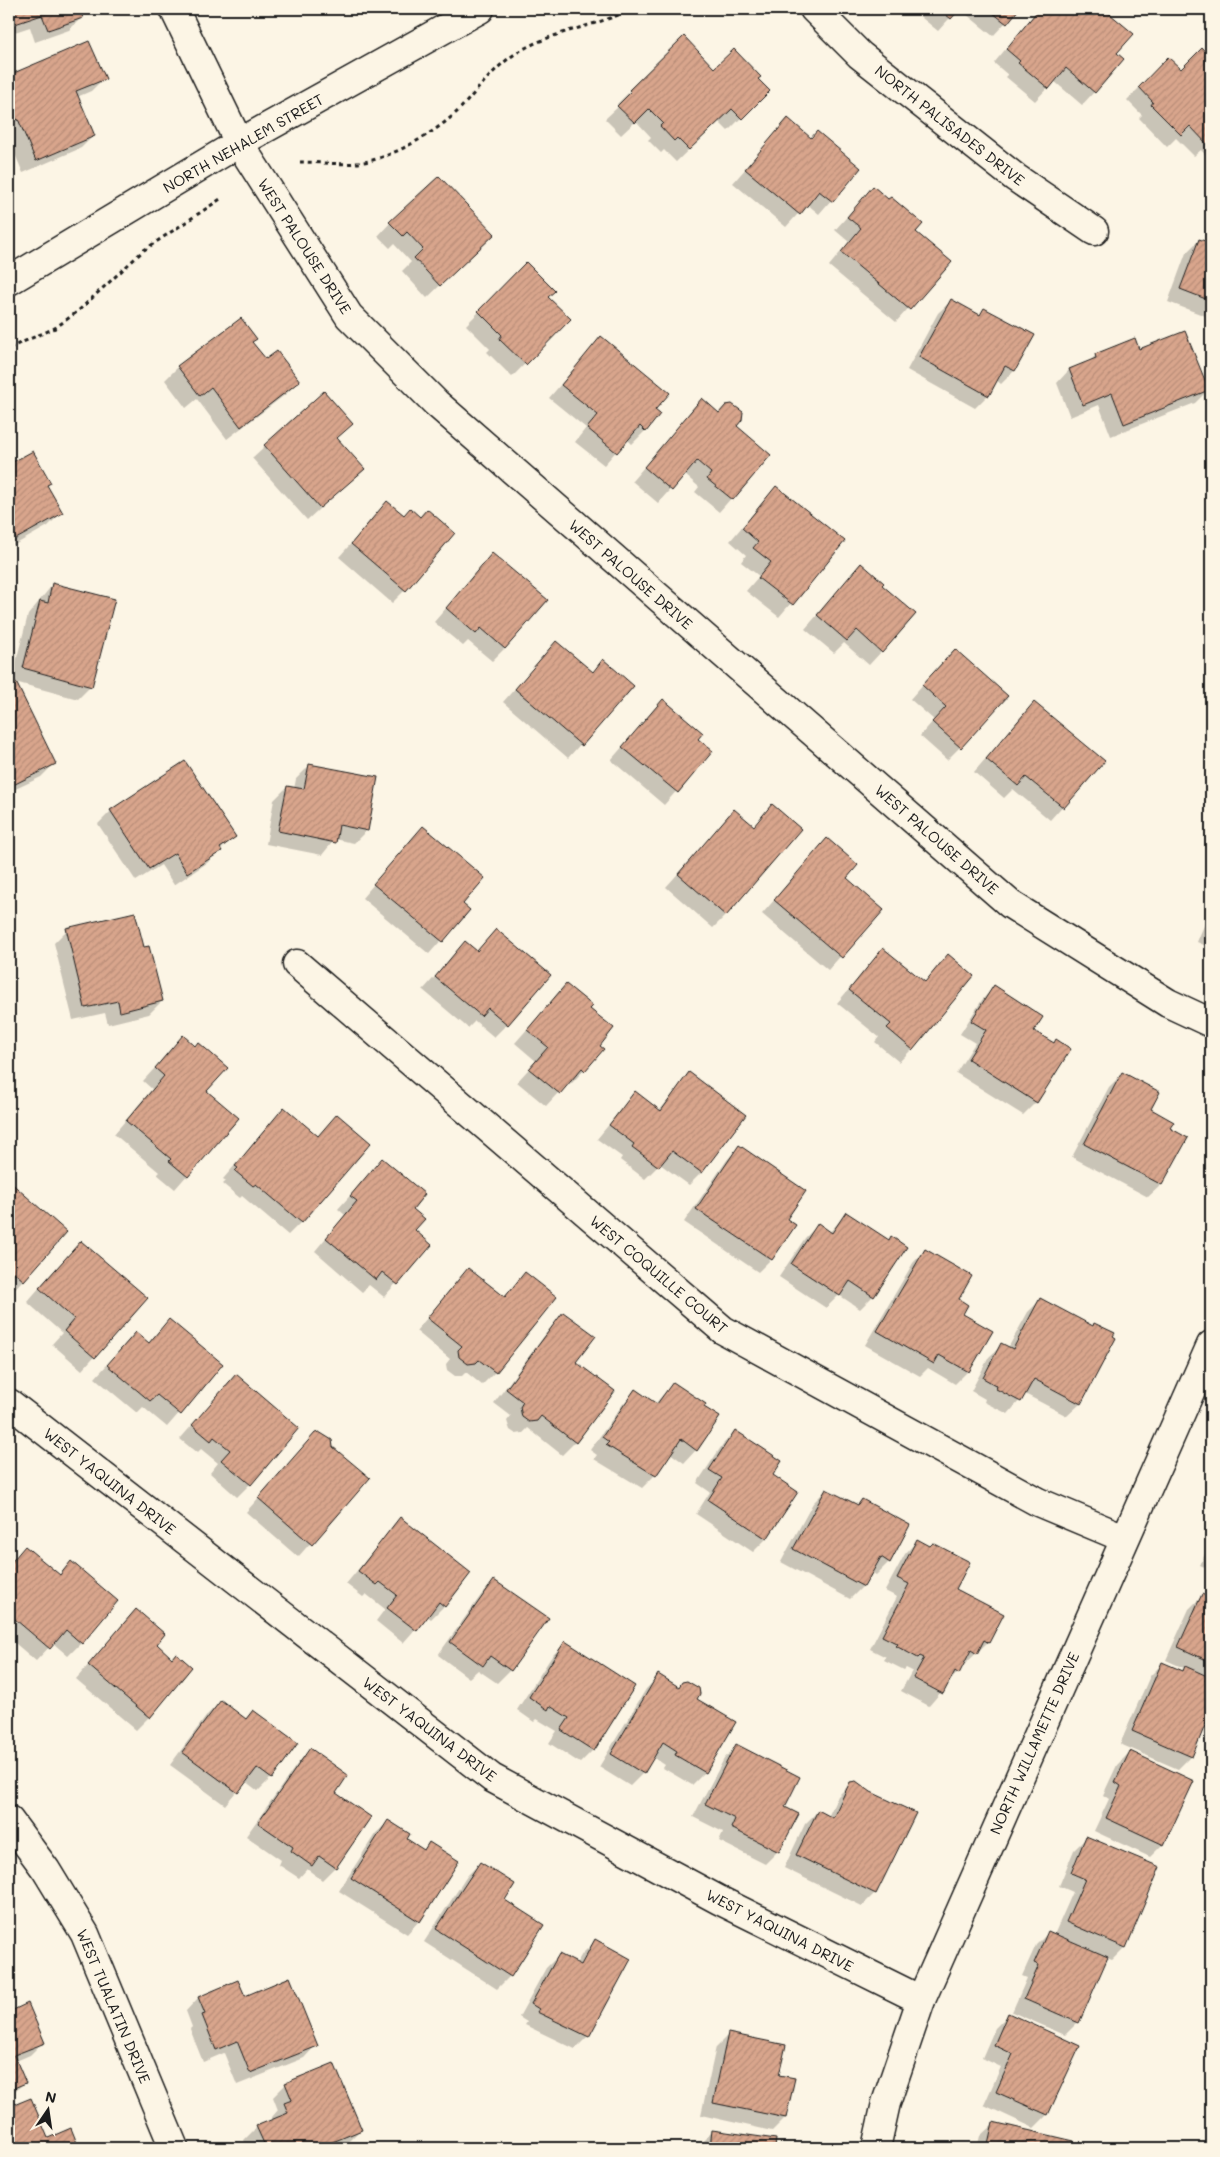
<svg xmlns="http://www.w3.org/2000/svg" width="1220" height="2157" font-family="Mali,sans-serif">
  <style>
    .shadow { fill: #0003 }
    .building { fill: url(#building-hatch); stroke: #1c1c1c }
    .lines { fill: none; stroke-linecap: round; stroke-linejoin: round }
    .minor-casing { stroke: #1c1c1c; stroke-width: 31 }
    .path { stroke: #1c1c1c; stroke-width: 3; stroke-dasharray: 4 4; stroke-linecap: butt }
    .minor { stroke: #fcf5e5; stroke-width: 28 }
    .labels { text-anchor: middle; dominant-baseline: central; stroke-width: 5; stroke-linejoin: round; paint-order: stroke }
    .street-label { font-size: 15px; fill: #1c1c1c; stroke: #fcf5e5 }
  </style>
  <defs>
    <pattern id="building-hatch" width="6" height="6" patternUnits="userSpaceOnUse" patternTransform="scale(1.25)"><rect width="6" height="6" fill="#d8a58c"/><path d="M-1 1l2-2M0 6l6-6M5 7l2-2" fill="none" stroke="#b98d78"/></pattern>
  </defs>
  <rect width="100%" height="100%" fill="#fcf5e5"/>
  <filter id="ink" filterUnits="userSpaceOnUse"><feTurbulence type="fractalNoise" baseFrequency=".02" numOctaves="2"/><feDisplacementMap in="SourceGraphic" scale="10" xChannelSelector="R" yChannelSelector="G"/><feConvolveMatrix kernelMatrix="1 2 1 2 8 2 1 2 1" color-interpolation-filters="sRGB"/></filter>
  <g filter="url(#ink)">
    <g class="shadow">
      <path d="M9,9H79L82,17L69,30L35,42L30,27L9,34Z"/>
      <path d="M269,9H281L270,13Z"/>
      <path d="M911,9H958L938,31Z"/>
      <path d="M960,9H1018L993,36Z"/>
      <path d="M1039,9H1102L1132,34L1115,54L1094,92L1082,105L1054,81L1035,101L1006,77L1008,75L994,63Z"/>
      <path d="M684,38L714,70L768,91L728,131L718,121L676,162L664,150L661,153L648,140L651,137L636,121L621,135L605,119L619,106L617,104Z"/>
      <path d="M89,42L104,78L91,91L77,97L94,135L81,148L23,173L9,140V76Z"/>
      <path d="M1202,50L1211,60V161L1201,150L1194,156L1176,138L1167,147L1139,118L1142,115L1127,100L1168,59L1181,71Z"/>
      <path d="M788,120L811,139L859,168L819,214L807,204L786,227L733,183Z"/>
      <path d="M873,188L915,232L950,262L896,322L829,266L849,242L835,230Z"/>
      <path d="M390,223L480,247L427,298L402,271L411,262L394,244L390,248L378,236Z"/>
      <path d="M1199,240L1209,244L1211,242V318L1168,302L1186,253Z"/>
      <path d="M526,264L547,297L569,319L512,377L487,352L490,349L466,325Z"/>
      <path d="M951,301L978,316L984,310L1033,336L1014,371L1001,384L996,380L988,395L975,408L907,370L938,313Z"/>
      <path d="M601,338L654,410L645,431L632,444L627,439L604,465L575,442L586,428L549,398Z"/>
      <path d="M251,342L265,361L299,381L286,394L227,439L197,399L186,408L165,380L178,367Z"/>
      <path d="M1139,350L1208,390L1195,403L1111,436L1099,405L1070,417L1057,383L1069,370L1088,363L1096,355Z"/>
      <path d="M702,400L769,455L719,512L695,492L699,487L684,474L658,503L632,481Z"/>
      <path d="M336,438L350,481L307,520L252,458L265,446Z"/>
      <path d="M33,453L50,483L46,486L61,513L48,526L9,548V466Z"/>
      <path d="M776,487L843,542L779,617L746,591L759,576L741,562L746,555L730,541Z"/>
      <path d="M387,503L403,516L405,590L392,603L339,557Z"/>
      <path d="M492,555L505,648L492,661L468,641L463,646L434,622Z"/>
      <path d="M861,565L880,585L881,652L869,665L844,643L834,653L805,629Z"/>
      <path d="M53,584L91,686L78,699L11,681L28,615Z"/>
      <path d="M556,642L592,673L604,661L632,686L568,758L503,702Z"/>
      <path d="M942,663L960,747L947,760L920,736L934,720L910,699Z"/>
      <path d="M16,684L54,764L41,777L9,792V687Z"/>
      <path d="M663,700L696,739L711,752L664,805L611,760Z"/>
      <path d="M1034,703L1103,761L1050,820L1013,789L1004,798L974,772Z"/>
      <path d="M309,766L367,830L354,843L335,839L322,855L266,844L274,800L287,787L294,789L296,779Z"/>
      <path d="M772,806L726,915L713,928L666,887L734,811L753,827Z"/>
      <path d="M111,811L234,837L207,863L174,885L161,865L136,881L98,824Z"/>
      <path d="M423,827L461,904L468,910L429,954L362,898Z"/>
      <path d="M827,840L845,879L882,910L828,970L762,914Z"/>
      <path d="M1211,909V948L1197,942Z"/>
      <path d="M67,930L162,1001L149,1014L108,1024L105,1013L73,1020L54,943Z"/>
      <path d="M497,930L507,1024L494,1037L475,1021L468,1028L423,990L465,943L476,952Z"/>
      <path d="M884,949L924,983L948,956L912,1049L899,1062L875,1042L879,1037L837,1003Z"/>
      <path d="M566,985L588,1009L598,1046L584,1070L572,1083L569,1081L546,1106L517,1082L536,1061L515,1043Z"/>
      <path d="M994,987L1032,1031L1053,1044L1070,1050L1036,1102L1023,1115L956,1073L975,1043L960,1034L982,1000Z"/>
      <path d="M183,1037L206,1092L237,1118L175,1189L157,1174L159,1172L114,1134L152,1089L143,1081Z"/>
      <path d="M690,1074L701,1173L689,1185L660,1164L645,1179L620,1160L622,1157L597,1139L635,1093L659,1111Z"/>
      <path d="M1122,1074L1150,1110L1169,1129L1161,1185L1148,1197L1072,1157L1109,1087Z"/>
      <path d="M272,1122L301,1222L288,1235L242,1196L240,1198L223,1184L226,1181L223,1179Z"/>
      <path d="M739,1147L785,1219L794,1225L771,1259L758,1272L684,1222L727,1160Z"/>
      <path d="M383,1159L411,1209L414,1231L430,1245L384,1297L369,1285L362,1292L315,1251L345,1215L338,1209Z"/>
      <path d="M9,1183L66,1232L11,1293L9,1292Z"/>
      <path d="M847,1213L888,1241L891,1238L873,1296L860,1309L839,1295L826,1308L779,1277L805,1238L818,1225L829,1233Z"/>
      <path d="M925,1250L957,1299L961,1314L968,1371L955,1384L928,1368L920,1376L865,1345L913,1263Z"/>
      <path d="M68,1255L146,1299L82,1370L52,1344L62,1333L27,1302Z"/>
      <path d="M468,1270L503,1298L525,1274L495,1372L482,1385L466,1372L462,1376H455L447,1370L446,1364L450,1359L416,1331Z"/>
      <path d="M1041,1299L1092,1327L1095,1324L1114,1338L1080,1404L1067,1416L1025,1394L1008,1414L984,1402L985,1399L971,1391L989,1357L1002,1345L1008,1348L1028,1312Z"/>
      <path d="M563,1314L574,1363L575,1442L562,1455L528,1428L523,1433L516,1434L510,1430L507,1421L511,1416L494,1403L551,1327Z"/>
      <path d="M169,1321L221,1365L167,1427L143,1407L137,1413L95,1378L136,1333L148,1344Z"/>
      <path d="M236,1375L250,1484L237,1497L210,1473L218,1463L201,1449L197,1453L180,1439Z"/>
      <path d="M673,1383L696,1450L684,1463L670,1453L655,1475L642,1488L594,1459L597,1455L590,1450L623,1404L636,1391L655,1404Z"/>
      <path d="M736,1431L771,1475L797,1493L766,1539L753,1552L696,1514L710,1492L697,1483L723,1444Z"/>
      <path d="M315,1434L368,1478L298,1557L246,1512Z"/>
      <path d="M826,1490L856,1506L862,1500L889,1562L876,1575L871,1572L863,1586L850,1599L781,1562L813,1503Z"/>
      <path d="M400,1519L444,1606L431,1619L427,1616L403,1643L376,1621L385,1609L366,1594L363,1597L346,1584Z"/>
      <path d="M917,1541L955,1589L988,1642L963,1666L929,1706L901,1691L912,1671L906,1668L904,1670L884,1660L886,1657L870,1649L897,1597L885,1591L905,1554Z"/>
      <path d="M1211,1541V1570L1200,1565Z"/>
      <path d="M25,1548L59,1575L71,1563L81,1643L68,1656L53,1643L36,1661L9,1638V1564Z"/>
      <path d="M494,1581L510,1670L497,1683L478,1670L469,1678L438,1655L482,1594Z"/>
      <path d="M1211,1584V1671L1203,1682L1211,1685V1708L1191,1756L1178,1769L1120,1744L1150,1676L1163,1663L1181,1671L1184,1668L1166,1660L1189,1609L1202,1596L1205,1597Z"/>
      <path d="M136,1611L155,1644L149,1717L136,1730L76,1679Z"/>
      <path d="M565,1643L593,1750L580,1763L549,1743L557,1731L537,1719L534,1722L517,1710L552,1656Z"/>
      <path d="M659,1676L678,1688L682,1683L696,1699L735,1722L705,1772L692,1785L663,1768L665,1765L653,1757L643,1773L630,1786L599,1767L646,1689Z"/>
      <path d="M221,1701L245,1720L253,1712L271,1778L258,1791L245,1781L225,1805L170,1765L208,1714Z"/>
      <path d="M736,1746L783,1807L778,1851L765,1864L719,1841L723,1832L693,1817L724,1759Z"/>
      <path d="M310,1750L334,1793L335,1867L322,1880L307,1869L299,1878L279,1865L281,1860L246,1836L298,1763Z"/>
      <path d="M1130,1752L1163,1844L1150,1857L1094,1831L1109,1799L1103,1795L1117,1765Z"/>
      <path d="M851,1783L875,1893L862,1906L784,1868L805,1824L818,1811L828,1817L838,1796Z"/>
      <path d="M388,1822L405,1839L423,1850L430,1843L419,1921L407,1934L339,1891L375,1834Z"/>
      <path d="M1087,1837L1125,1947L1112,1960L1107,1958L1078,2022L1065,2035L1012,2012L1027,1978L1022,1976L1036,1945L1049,1932L1054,1935L1073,1892L1059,1886L1074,1850Z"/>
      <path d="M480,1863L504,1900L510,1976L497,1989L424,1942L467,1876Z"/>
      <path d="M595,1941L588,2036L575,2049L525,2025L527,2022L519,2017L546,1968L559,1955L576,1964L582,1954Z"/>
      <path d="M244,1997L316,2045L304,2058L237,2085L224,2053L203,2062L190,2029L192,2027L186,2011L198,1998Z"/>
      <path d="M28,2005L43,2042L30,2055L16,2061L24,2083L9,2097V2013Z"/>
      <path d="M1008,2015L1078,2047L1047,2115L1034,2128L984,2105L1001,2067L982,2058L995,2028Z"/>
      <path d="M729,2034L778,2076L785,2118L772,2131L701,2115L716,2047Z"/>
      <path d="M286,2084L361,2129L348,2142L334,2148H247L244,2140L257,2127L273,2120L272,2117L278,2110L273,2097Z"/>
      <path d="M31,2099L47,2139L70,2130L78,2148H9V2108Z"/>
      <path d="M993,2124L1072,2142L1071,2148H977L980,2136Z"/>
      <path d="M712,2132L775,2140L774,2148H699L700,2144Z"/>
    </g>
    <g class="building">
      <path d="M9,9H80L83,18L48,30L42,15L9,26Z"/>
      <path d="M939,9H960L951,19Z"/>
      <path d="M988,9H1019L1007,24Z"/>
      <path d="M1039,9H1104L1134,34L1117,53L1124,59L1095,93L1066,68L1049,89L1018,63L1020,61L1006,49Z"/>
      <path d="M684,36L714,68L734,49L761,77L758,79L770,91L742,119L732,109L689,150L677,138L674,141L660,126L663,123L649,109L635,123L617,106L631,92L629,90Z"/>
      <path d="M89,41L106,79L76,91L95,136L36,161L18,119L12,122L9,120V75Z"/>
      <path d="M1202,48L1211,58V141L1208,145L1190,126L1181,135L1151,105L1153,102L1139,87L1168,57L1181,69Z"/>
      <path d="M788,118L811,138L817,131L861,168L833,202L819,191L800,215L745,169Z"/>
      <path d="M439,176L495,234L440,286L414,258L423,249L407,232L403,236L389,222Z"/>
      <path d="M873,186L888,199L891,197L923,224L916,232L952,262L910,310L841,252L861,228L847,217Z"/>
      <path d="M1199,239L1211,243V301L1180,289Z"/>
      <path d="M526,262L555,291L548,297L571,319L526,365L499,339L502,335L478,311Z"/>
      <path d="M951,299L980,315L984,308L1035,335L1015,371L1005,366L989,396L919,357Z"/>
      <path d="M241,318L257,339L252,342L266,359L277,351L300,381L241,427L211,387L200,396L177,366Z"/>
      <path d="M1185,331L1209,390L1124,424L1112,393L1083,405L1069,369L1096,358L1095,354L1135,338L1139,349Z"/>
      <path d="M601,336L670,393L655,410L660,414L646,432L640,426L617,453L587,428L598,415L561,385Z"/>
      <path d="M324,391L353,424L337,438L365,469L320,508L264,445Z"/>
      <path d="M702,398L719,413L726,405L732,404L743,412L742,420L737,426L771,455L733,500L707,479L711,473L697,461L672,491L644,467Z"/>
      <path d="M33,451L51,483L47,485L63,513L16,539L9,525V464Z"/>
      <path d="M776,486L845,541L793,605L758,578L771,562L753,548L758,542L742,528Z"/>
      <path d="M387,501L404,515L410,508L420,517L427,509L455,533L406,591L351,544Z"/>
      <path d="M492,553L548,600L505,649L481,628L476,634L446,608Z"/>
      <path d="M861,563L884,583L882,585L916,614L882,653L857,630L847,641L817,615Z"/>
      <path d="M52,583L115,599L92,687L23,668L40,601L48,603Z"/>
      <path d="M556,641L593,672L603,659L634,686L582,746L515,689Z"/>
      <path d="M955,649L1008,696L961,748L932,722L946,707L922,685Z"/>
      <path d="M16,682L56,764L9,787V686Z"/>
      <path d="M663,699L703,733L698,739L713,751L678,793L622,747Z"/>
      <path d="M1034,702L1105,761L1064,808L1026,777L1018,786L986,759Z"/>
      <path d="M185,761L236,837L220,848L222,851L187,873L175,853L149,869L110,810Z"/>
      <path d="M309,764L378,777L368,831L339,825L336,843L278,831L287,786L304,789Z"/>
      <path d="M772,804L801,829L726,916L678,874L734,809L754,826Z"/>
      <path d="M423,826L485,878L463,904L470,910L443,942L373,884Z"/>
      <path d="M827,838L858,865L847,878L884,910L842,958L774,900Z"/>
      <path d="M135,912L144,947L149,946L163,1001L120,1012L118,1001L85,1008L66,928Z"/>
      <path d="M496,929L551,975L508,1025L488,1008L481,1016L435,977L465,941L477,951Z"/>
      <path d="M883,948L925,982L948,954L974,976L913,1050L887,1028L891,1024L849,990Z"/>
      <path d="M566,984L593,1006L590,1009L614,1028L600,1046L604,1049L585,1071L582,1068L560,1094L529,1069L548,1047L527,1030Z"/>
      <path d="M994,985L1043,1017L1034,1031L1054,1043L1056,1039L1071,1049L1037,1103L968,1059L986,1030L971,1021Z"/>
      <path d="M183,1035L195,1046L198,1042L228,1068L207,1091L239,1118L188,1177L169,1161L171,1159L126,1121L164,1076L155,1068Z"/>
      <path d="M689,1072L746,1115L702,1173L672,1151L659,1167L632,1147L634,1144L609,1125L635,1091L661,1111Z"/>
      <path d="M1122,1072L1160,1092L1151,1109L1174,1122L1170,1128L1188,1138L1162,1185L1084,1144Z"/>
      <path d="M284,1107L318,1136L337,1114L371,1143L302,1223L256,1184L253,1186L235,1171L238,1168L235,1166Z"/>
      <path d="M739,1145L806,1191L787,1219L796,1225L772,1260L696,1209Z"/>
      <path d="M382,1158L425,1194L413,1209L425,1219L415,1230L432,1245L398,1285L382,1272L376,1280L326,1238L357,1201L350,1196Z"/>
      <path d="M9,1181L67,1232L24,1281L9,1268Z"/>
      <path d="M846,1212L889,1240L891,1236L907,1247L874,1297L850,1281L840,1296L791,1264L818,1223L832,1233Z"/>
      <path d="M81,1241L148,1298L95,1358L64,1331L74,1319L39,1288Z"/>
      <path d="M925,1249L972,1276L959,1299L968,1305L963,1314L993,1331L969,1372L939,1355L934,1364L877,1331Z"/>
      <path d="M468,1268L505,1297L525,1272L557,1297L496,1373L479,1360L476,1363L468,1364L459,1357L458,1350L462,1346L427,1318Z"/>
      <path d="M1040,1298L1093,1326L1094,1323L1115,1333L1113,1336L1116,1338L1081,1404L1034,1379L1021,1402L996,1389L997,1386L983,1378L1001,1343L1013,1349Z"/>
      <path d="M563,1312L596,1336L576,1362L615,1391L576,1443L541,1416L537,1421L529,1422L522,1417L520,1407L523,1402L506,1389Z"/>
      <path d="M169,1319L223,1364L181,1415L157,1395L150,1401L107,1365L136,1332L149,1343Z"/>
      <path d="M236,1374L299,1428L251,1485L221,1460L230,1450L214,1437L211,1441L192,1425Z"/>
      <path d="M673,1382L706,1404L704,1407L720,1417L697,1451L681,1439L656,1476L606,1445L609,1442L602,1437L635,1389L657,1404Z"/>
      <path d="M735,1430L782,1461L773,1475L798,1492L767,1539L708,1500L722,1478L709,1470Z"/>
      <path d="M319,1432L332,1440L333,1447L370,1478L312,1545L258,1498L315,1433Z"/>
      <path d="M826,1489L858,1505L862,1499L910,1525L890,1563L881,1557L864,1587L793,1549Z"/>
      <path d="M400,1517L471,1573L445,1607L439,1602L417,1631L387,1608L397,1595L380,1582L377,1585L358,1571Z"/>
      <path d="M917,1539L930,1546L933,1543L970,1562L956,1589L1004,1614L989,1643L984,1640L977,1654L971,1650L959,1674L955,1671L943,1694L913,1678L924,1658L920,1656L918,1658L896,1646L898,1644L882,1636L909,1584L897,1578Z"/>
      <path d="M25,1546L60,1575L71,1561L118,1601L82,1644L66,1630L50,1649L9,1614V1565Z"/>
      <path d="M494,1580L549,1618L511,1671L490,1656L483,1666L450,1642Z"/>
      <path d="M1202,1594L1210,1598L1211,1596V1662L1178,1647Z"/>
      <path d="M136,1609L165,1634L157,1644L172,1658L176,1653L192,1667L150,1718L88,1665Z"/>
      <path d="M565,1641L635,1686L594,1751L561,1730L569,1718L550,1706L548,1710L529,1697Z"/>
      <path d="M1162,1662L1183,1671L1185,1666L1207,1676L1205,1681L1211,1684V1711L1192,1757L1132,1731Z"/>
      <path d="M658,1674L679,1687L682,1682L687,1681L699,1688L700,1694L697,1699L736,1722L706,1773L675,1755L677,1751L663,1742L644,1774L611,1754Z"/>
      <path d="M221,1700L246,1719L253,1710L298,1743L272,1779L257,1768L238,1793L182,1752Z"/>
      <path d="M736,1744L800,1777L785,1807L799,1814L779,1852L731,1828L735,1819L705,1804Z"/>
      <path d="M310,1748L348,1775L336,1793L371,1817L336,1868L319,1856L312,1866L291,1851L293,1847L258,1823Z"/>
      <path d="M1130,1751L1194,1781L1164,1845L1106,1818L1121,1786L1115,1782Z"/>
      <path d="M856,1781L871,1792L916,1813L876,1894L796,1855L818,1810L833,1818L850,1782Z"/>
      <path d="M388,1820L410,1834L407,1839L424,1850L429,1842L459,1861L420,1922L351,1878Z"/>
      <path d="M1086,1836L1160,1867L1126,1948L1066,1922L1085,1879L1071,1873Z"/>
      <path d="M480,1862L515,1884L505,1900L544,1925L511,1977L436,1929Z"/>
      <path d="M1048,1931L1108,1957L1079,2023L1024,1999L1039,1965L1034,1963Z"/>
      <path d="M595,1939L631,1959L589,2037L537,2012L539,2009L531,2004L559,1954L581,1965Z"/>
      <path d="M290,1977L318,2046L250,2073L237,2041L216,2050L202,2015L205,2014L198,1997L238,1980L245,1996Z"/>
      <path d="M28,2003L45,2043L14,2055L26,2083L9,2090V2012Z"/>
      <path d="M1008,2013L1080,2046L1048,2115L996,2092L1013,2054L994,2045Z"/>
      <path d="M728,2033L786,2045L779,2075L795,2078L786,2118L713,2103Z"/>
      <path d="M334,2063L362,2130L318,2148H266L256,2126L288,2113L284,2103L292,2100L285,2083Z"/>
      <path d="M31,2098L48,2138L71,2128L79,2148H9V2107Z"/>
      <path d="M993,2122L1074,2141L1072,2148H987Z"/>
      <path d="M712,2130L776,2139L775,2148H710Z"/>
    </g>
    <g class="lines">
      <defs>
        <g id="minor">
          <path d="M174,9L239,143L349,316L436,403L1010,904L1168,1003L1211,1023"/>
          <path d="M814,9L860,55L1016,178L1094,231"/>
          <path d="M9,281L239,143L480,9"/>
          <path d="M297,964L723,1330L1038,1502L1124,1538"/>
          <path d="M9,1403L492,1778L719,1900L921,2000"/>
          <path d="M9,1820L46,1870L85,1934L174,2148"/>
          <path d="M876,2148L886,2103L921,2000L1211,1345"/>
        </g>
      </defs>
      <use href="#minor" class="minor-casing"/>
      <g class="path">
        <path d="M300,162C318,162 339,165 357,163C389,160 435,133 458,111C477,91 494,67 518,52C553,31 595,27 632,9"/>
        <path d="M9,348L55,328L77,312L144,250L222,198"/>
      </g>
      <use href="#minor" class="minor"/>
    </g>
  </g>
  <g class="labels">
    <g class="street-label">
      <text transform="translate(950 125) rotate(38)">NORTH PALISADES DRIVE</text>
      <text transform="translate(243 143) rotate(-30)">NORTH NEHALEM STREET</text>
      <text transform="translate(305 246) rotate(57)">WEST PALOUSE DRIVE</text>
      <text transform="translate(631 574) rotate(41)">WEST PALOUSE DRIVE</text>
      <text transform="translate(937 839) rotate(41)">WEST PALOUSE DRIVE</text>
      <text transform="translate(659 1274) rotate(40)">WEST COQUILLE COURT</text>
      <text transform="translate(110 1481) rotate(38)">WEST YAQUINA DRIVE</text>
      <text transform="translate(430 1729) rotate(37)">WEST YAQUINA DRIVE</text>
      <text transform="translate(1034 1743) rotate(-66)">NORTH WILLAMETTE DRIVE</text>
      <text transform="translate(780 1930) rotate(27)">WEST YAQUINA DRIVE</text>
      <text transform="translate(114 2006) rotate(67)">WEST TUALATIN DRIVE</text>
    </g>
  </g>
  <rect width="1220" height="2157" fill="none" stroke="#fcf5e5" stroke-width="30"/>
  <rect x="15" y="15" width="1190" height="2127" fill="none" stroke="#1c1c1c" stroke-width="2" filter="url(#ink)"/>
  <g transform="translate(48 2110) rotate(13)" stroke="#fcf5e5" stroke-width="4" paint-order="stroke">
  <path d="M0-4L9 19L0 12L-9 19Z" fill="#1c1c1c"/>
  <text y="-8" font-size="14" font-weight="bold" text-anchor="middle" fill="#1c1c1c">N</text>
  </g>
</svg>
